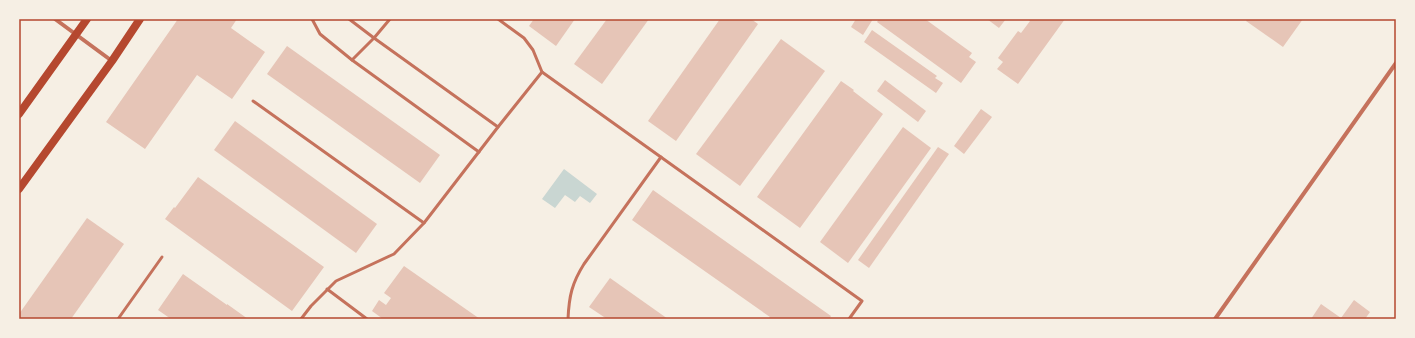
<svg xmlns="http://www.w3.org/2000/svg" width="1415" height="338" font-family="Lora,serif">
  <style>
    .water { fill: #c9d6d2 }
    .building { fill: #e6c5b7 }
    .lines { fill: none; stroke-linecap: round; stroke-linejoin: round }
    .service { stroke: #c5725c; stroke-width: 3 }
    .minor { stroke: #c5725c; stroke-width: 4 }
    .secondary { stroke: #b5482f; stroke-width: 8 }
    .neatline { fill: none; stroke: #b5482f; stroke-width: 1.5 }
  </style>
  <rect width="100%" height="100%" fill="#f6efe4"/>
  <path class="water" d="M564,169L597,194L590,203L580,196L575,202L565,195L555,208L542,199Z"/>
  <g class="building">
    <path d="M178,19H237L231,28L265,52L232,99L197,75L145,149L106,122Z"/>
    <path d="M534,19H575L556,46L529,26Z"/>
    <path d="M607,19H649L602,84L574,64Z"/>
    <path d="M720,19H751L758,24L676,141L648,121Z"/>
    <path d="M856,19H873L863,35L851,27Z"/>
    <path d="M879,19H925L972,53L969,57L976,62L961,83L877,22Z"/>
    <path d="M987,19H1006L999,28Z"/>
    <path d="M1027,19H1065L1018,84L997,69L1003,62L998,58L1018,31L1021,33L1030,21Z"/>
    <path d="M1247,19H1303L1283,47L1246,21Z"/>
    <path d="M872,30L937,76L935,78L943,83L936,93L864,42Z"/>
    <path d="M781,39L825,71L740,186L696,154Z"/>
    <path d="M287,46L440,155L420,183L267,74Z"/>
    <path d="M885,80L926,111L918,122L877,91Z"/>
    <path d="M841,81L854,90L853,91L883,114L800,228L757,197Z"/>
    <path d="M981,109L992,117L964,154L954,146Z"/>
    <path d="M235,121L377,224L356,253L214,150Z"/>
    <path d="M903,127L931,148L848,263L820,242Z"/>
    <path d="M938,147L949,154L869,268L858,260Z"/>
    <path d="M198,177L324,267L292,311L165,219L174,207L175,208Z"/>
    <path d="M653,190L831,316L829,319H768L770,317L632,220Z"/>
    <path d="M87,218L124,244L71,319H19V314Z"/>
    <path d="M404,266L480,319H383L372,311L379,300L386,305L391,298L384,293Z"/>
    <path d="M183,274L227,305V304L248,319H171L158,310Z"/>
    <path d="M610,278L668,319H607L589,307Z"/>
    <path d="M1354,300L1370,312L1365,319H1311L1321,304L1341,318Z"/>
  </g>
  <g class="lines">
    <g class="service">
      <path d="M312,19L320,34L352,60L479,152"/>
      <path d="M349,19L374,38L498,127"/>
      <path d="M498,19L524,38L533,50L542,72L862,301L849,319"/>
      <path d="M352,60L374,38L390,19"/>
      <path d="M253,101L424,223"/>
      <path d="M327,289L367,319"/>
      <path d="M118,319L162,257"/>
      <path d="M301,319L311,306L336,281L394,254L424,223L498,127L542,72"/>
      <path d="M568,319C569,296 572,283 584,264L661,157"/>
    </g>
    <g class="minor">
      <path d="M55,19L112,61"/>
      <path d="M1215,319L1396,63"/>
    </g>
    <g class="secondary">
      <path d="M19,114L87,19"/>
      <path d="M19,189L112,61L140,19"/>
    </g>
  </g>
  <rect width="1415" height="338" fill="none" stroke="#f6efe4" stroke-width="40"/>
  <rect x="20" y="20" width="1375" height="298" class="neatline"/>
</svg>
